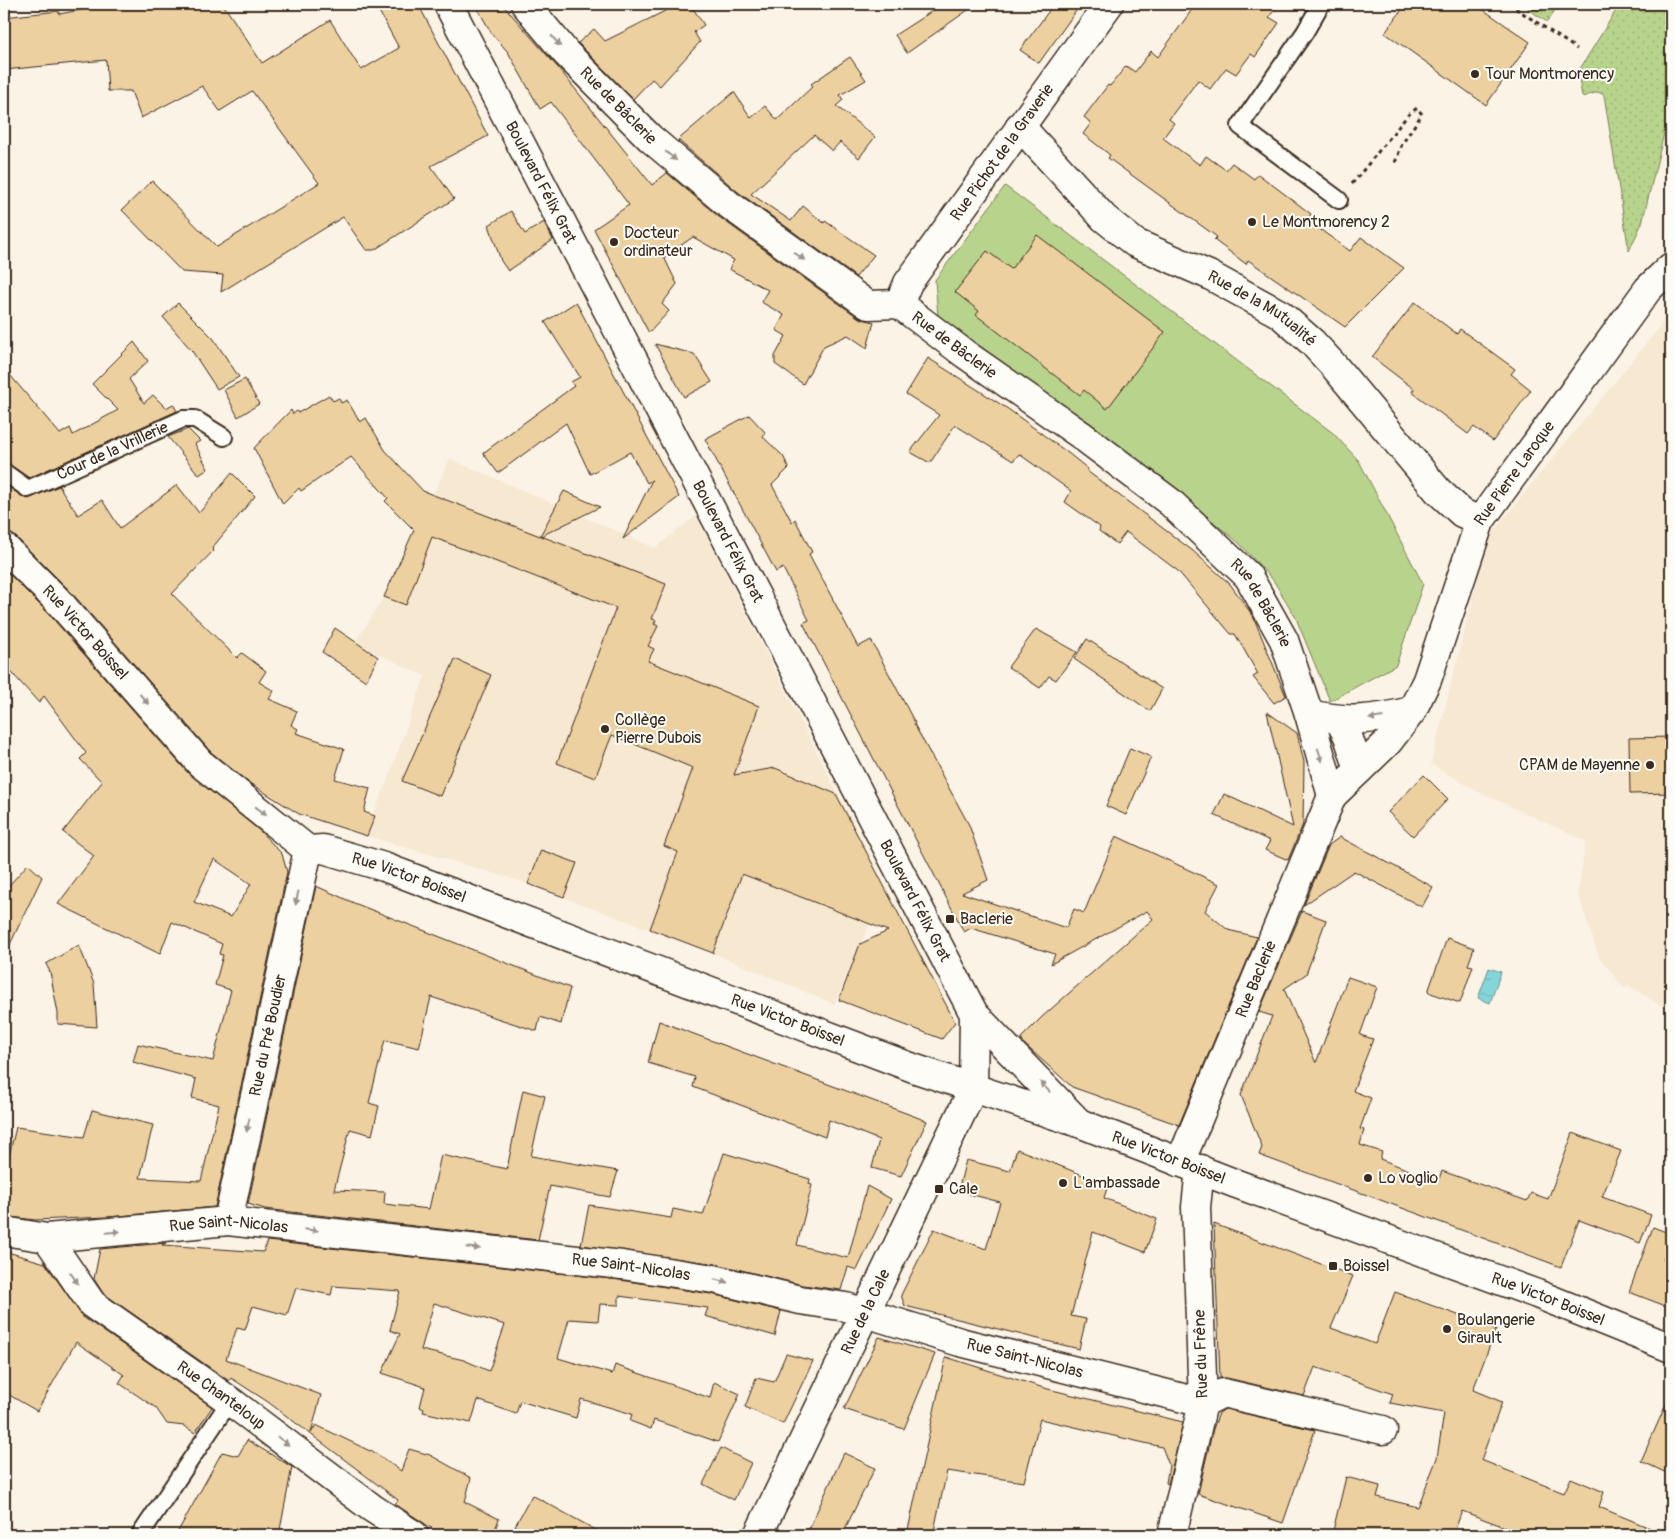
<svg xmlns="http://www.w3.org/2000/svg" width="1675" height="1539" font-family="Pangolin,sans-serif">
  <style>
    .built { fill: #f6e8d1 }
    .green { fill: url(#green-dots); stroke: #7a7f55 }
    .pitch { fill: #b8d48c; stroke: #7a7f55 }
    .water { fill: url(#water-ripples); stroke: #67918f }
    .building { fill: #edd0a0; stroke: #3b2a1e; fill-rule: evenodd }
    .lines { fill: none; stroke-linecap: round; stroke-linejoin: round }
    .lane-casing { stroke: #3b2a1e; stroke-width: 20 }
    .street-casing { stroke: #3b2a1e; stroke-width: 31 }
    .secondary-casing { stroke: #3b2a1e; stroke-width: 31 }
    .path { stroke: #3b2a1e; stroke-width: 3; stroke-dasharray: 4 4; stroke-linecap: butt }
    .lane { stroke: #fdfcf7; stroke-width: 16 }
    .street { stroke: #fdfcf7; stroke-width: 28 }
    .secondary { stroke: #fdfcf7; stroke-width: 28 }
    .oneway { fill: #9c938a }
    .poi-dot { fill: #3b2a1e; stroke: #fdfcf7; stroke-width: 2 }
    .labels { text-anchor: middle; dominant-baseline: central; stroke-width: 4; stroke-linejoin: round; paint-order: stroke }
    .poi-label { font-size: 16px; fill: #3b2a1e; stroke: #fdfcf7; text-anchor: start }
    .street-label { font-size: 16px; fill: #3b2a1e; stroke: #fdfcf7 }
  </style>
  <defs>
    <pattern id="green-dots" width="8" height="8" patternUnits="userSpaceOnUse" patternTransform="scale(1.25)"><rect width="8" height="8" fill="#b8d48c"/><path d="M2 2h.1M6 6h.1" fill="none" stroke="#9fb678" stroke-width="1.8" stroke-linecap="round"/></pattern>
    <pattern id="water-ripples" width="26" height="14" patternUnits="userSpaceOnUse" patternTransform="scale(1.25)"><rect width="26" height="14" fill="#84d6db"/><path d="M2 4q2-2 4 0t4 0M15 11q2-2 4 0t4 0" fill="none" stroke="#73b8bc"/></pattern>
  </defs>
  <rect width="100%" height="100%" fill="#faf3e6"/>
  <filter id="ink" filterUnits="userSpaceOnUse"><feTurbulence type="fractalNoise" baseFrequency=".02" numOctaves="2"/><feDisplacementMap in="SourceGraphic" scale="10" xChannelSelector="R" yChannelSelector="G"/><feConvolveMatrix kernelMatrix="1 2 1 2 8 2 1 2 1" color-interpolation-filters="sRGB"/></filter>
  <g filter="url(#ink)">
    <g class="built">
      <path d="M1671,313V1012L1628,985L1625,989L1599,957L1578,894L1586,841L1477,791L1431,764L1488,538Z"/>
      <path d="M450,459L655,548L696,516L904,923L888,931L870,923L834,1004L713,953L520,881L364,835L386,785L425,676L355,643L384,597Z"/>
    </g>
    <g class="green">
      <path d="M1531,4H1559L1547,22L1528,9Z"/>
      <path d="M1620,4H1671V105L1642,223L1629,251L1604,95L1598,92L1582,97L1578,72Z"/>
    </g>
    <path class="pitch" d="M1005,186L1333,433L1359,461L1423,584L1396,665L1330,701L1295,616L1273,580L1239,543L1150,470L938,316L935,280Z"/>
    <path class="water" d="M1489,968L1501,972L1490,1003L1478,998Z"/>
    <g class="building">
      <path d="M114,4H223L262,63L330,20L361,70L399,48L375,4H418L488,136L431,166L454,199L374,250H366L343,217L221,292L223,275L182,272L122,210L152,181L217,247L319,183L252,91L220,111L202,86L141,118L131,91H108L106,60L4,70V17L59,11V14Z"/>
      <path d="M475,4H502L560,70L652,185L667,173L719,217L859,318L874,322L867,348L848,335L824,346L803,384L775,364V356L786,336L776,330L784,315L761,302L768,290L729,269L734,260L693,237L664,257L677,284L662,304L669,311L649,333L594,229L629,205L551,102L540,109L508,52L492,34Z"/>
      <path d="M679,4H690L704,25L694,32L700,42L660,86L652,79L633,99L578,43L594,29L605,41Z"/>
      <path d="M943,4H964L968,10L907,53L895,35Z"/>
      <path d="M1054,4H1081L1039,63L1020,50Z"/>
      <path d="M1196,4H1279L1269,17L1279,23L1255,57L1251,54L1236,74L1226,68L1210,89L1198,80L1169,119L1174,123L1163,138L1200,165L1206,156L1226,170L1232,163L1254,179L1258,174L1311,214L1307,220L1350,251L1361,237L1404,268L1345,327L1248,260L1246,264L1214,240L1217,237L1108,158L1110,155L1083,134L1091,123L1084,117L1108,85L1110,86L1126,66L1135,72L1151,51L1158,57Z"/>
      <path d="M1406,4H1475L1530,42L1486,105L1385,33Z"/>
      <path d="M850,57L866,80L840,95L843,100L836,106L875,137L859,158L840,142L832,151L814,135L751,194L791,221L803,206L824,223L825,221L874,255L856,277L738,192L678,140L734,92L751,118L765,106L777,120L813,86L811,84Z"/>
      <path d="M511,211L525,234L544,222L553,240L508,271L501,261L489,225Z"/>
      <path d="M1037,235L1165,332L1107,409L1084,390L1080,395L976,315L979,311L955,292L987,251L1011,269Z"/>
      <path d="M576,302L679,497L623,539L652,480L647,483L630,452L590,474L566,423L498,473L483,453L574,386L571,382L580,377L545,322Z"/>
      <path d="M1415,302L1457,334L1460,329L1515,369L1511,374L1531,390L1493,441L1474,427L1468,434L1412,392L1414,389L1372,357Z"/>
      <path d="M178,303L213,338L239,377L217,389L192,351L163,317Z"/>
      <path d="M134,342L148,361L129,379L144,403L153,395L166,408L173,404L177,411L29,478L4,462V368L60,434L70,428L73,435L118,410L92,384Z"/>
      <path d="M655,344L694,354L712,382L684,397Z"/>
      <path d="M928,358L1008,409L1068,453L1088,469L1087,471L1193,551L1230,584L1253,616L1286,696L1274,703L1253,677L1258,674L1235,634H1231L1178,571L1126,532L1117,544L1099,531L1100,527L1065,502L1071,491L1019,454L1013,461L955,425L930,463L910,452L939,415L906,394Z"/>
      <path d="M245,379L259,404L238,417L224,390Z"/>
      <path d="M329,395L333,401L339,398L341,403L347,400L360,422L366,418L385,450L423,491L540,536L564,491L600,507L541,536L666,584L652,619L656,620L654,624L658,626L648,646L654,649L648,661L759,706L734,775L775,768L836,794L955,1022L942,1039L839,1000L860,944L888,931L742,874L713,953L650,929L678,852L664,846L693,768L612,735L595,778L557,763L616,608L432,537L406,605L384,597L414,530L385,501L388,498L351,457L301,491L299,488L283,504L254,448L291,410L293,414L297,411L298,413Z"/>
      <path d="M749,415L765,432L763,437L783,456L789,468L772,485L792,522L795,519L812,552L809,554L858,647L871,640L915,723L914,724L969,825L988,880L962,893L1066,928L1074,909L1084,913L1116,836L1219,884L1205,911L1228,930L1257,937L1179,1125L1072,1087L1023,1043L1021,1038L1042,1017L1153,919L1147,911L1051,964L1055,954L971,928L964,932L803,623L809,620L783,568L776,572L705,439Z"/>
      <path d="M188,429L200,441L195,444L208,469L199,475L168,437Z"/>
      <path d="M232,473L255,496L212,548L214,550L172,594L237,658L242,653L266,671L259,682L274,691L269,699L297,711L291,725L298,729L296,733L344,749L335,779L370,788L364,812L375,816L367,836L299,814L248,782L211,752L70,591L15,536L4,532V484L28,499L59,486L78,515L102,500L120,528L177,485L199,513Z"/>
      <path d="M4,569L48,613L188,773L260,831L282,854L287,872L215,1207L108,1217L35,1220L4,1216V1177L16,1127L84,1137L92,1110L153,1125L140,1178L201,1181L219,1105L192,1098L196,1079L133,1062L138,1044L213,1061L231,990L215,985L223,955L219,954L222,944L172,922L160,954L58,904L94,856L63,832L102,782L80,759L86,753L44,696L39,703L4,664ZM214,859L251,884L231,917L194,902Z"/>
      <path d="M335,628L378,657L366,681L322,652Z"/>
      <path d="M1036,629L1077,652L1056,680L1049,676L1040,688L1008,667Z"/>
      <path d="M1087,639L1162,689L1150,711L1074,659Z"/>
      <path d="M455,659L491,675L440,796L402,781Z"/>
      <path d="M1267,712L1297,733L1304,762L1303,824L1288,860L1265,850L1270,841L1214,815L1224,794L1293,827Z"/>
      <path d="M1671,737V793L1630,794L1629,738Z"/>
      <path d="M1130,748L1151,757L1126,815L1106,806Z"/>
      <path d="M1424,775L1448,799L1413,836L1388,812Z"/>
      <path d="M1340,837L1433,887L1422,907L1354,871L1304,905L1329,845Z"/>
      <path d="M541,850L577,863L564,897L528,884Z"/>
      <path d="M28,864L42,877L4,957V891Z"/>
      <path d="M316,886L354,903L570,988L561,1024L540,1017L537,1031L431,997L419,1048L385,1040L369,1103L379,1106L372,1135L350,1129L334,1190L385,1192L384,1204L429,1209L441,1155L507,1169L523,1090L545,1096L531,1156L618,1171L610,1197L550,1186L538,1240L265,1209L248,1204Z"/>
      <path d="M1302,911L1326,920L1306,974L1284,989L1316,1063L1348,977L1377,987L1360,1035L1373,1039L1353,1091L1371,1098L1360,1129L1364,1130L1360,1145L1382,1152L1380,1159L1438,1181L1442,1171L1527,1201L1531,1193L1548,1199L1573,1133L1621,1151L1602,1197L1651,1215L1640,1243L1579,1220L1561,1267L1259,1155L1262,1147L1241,1095L1272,1016L1259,1012Z"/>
      <path d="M1447,938L1474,948L1468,965L1473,966L1460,1003L1428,992Z"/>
      <path d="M79,945L94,984L97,1027L58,1024V1013L50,972L46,964Z"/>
      <path d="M659,1021L927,1121L901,1176L872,1168L879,1140L829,1120L825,1137L693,1087L695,1077L648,1063Z"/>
      <path d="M1017,1149L1108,1185L1104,1198L1157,1219L1145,1252L1093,1232L1071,1316L1086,1319L1079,1349L905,1306L901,1295L934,1229L986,1249L1000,1202L958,1191L966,1160L1010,1171Z"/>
      <path d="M724,1153L810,1179L809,1184L812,1185L797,1245L848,1258L867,1186L891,1199L857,1270L848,1267L841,1290L803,1285L716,1264L581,1245L589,1205L671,1218L673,1209L703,1215Z"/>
      <path d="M1214,1224L1353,1276L1331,1328L1375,1344L1395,1292L1496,1329L1473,1390L1502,1402L1481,1460L1564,1493L1571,1478L1604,1492L1599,1507L1667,1535H1526L1462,1511L1453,1535H1332L1346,1477L1380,1486L1377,1497L1418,1507L1437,1458L1444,1413L1390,1403L1393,1394L1315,1367L1304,1396L1227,1378H1220Z"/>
      <path d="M1653,1227L1671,1234L1663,1260L1669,1262L1664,1275L1671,1277V1308L1629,1292Z"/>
      <path d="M267,1241L620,1280L711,1294L781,1311L775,1336L705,1316L708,1308L619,1296V1305L600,1304L598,1321L569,1319L558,1358L612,1374L615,1365L710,1398L714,1382L740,1394L718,1442L654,1420L651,1429L630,1421L632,1414L581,1399L576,1418L520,1401L516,1414L478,1400L471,1423L423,1412L424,1409L420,1407L425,1387L382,1373L400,1334L390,1330L400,1291L333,1286L331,1295L296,1288L287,1315L253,1306L245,1330L237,1328L226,1359L321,1395L311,1433L316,1425L370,1451L371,1450L401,1471L409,1449L430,1455L471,1478L465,1502L499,1519L493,1535H442L395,1504L398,1500L268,1402L231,1378L229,1381L103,1293L94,1279L100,1249L166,1243L162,1245L263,1252ZM434,1303L505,1325L489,1371L464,1360L421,1350Z"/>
      <path d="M4,1251L45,1263L83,1317L212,1407L195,1433L184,1426L167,1424L156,1408L119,1383L124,1375L76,1342L37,1411L4,1392Z"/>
      <path d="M879,1337L935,1354L904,1429L844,1409Z"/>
      <path d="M786,1354L813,1361L783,1424L745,1407L756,1378L774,1382Z"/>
      <path d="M946,1357L1044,1388L1183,1422L1168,1484L1166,1483L1169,1465L1162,1447L1040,1419L1024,1482L947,1471L933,1535L908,1530Z"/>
      <path d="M1671,1393V1475L1641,1461Z"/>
      <path d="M1225,1409L1315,1430L1283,1523L1198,1494L1213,1429L1219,1413Z"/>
      <path d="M247,1440L292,1467L279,1535H176L222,1452L238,1456Z"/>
      <path d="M721,1448L751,1463L734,1500L703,1484Z"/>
      <path d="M844,1453L875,1468L842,1535H806Z"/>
      <path d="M532,1495L605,1535H532L515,1526Z"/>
    </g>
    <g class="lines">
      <defs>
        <g id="lane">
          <path d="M1321,4L1305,32L1240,126L1339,200"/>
          <path id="s1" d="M4,472L28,489L183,419H195L224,437"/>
          <path d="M140,1535L230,1401"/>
        </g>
        <g id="street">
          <path id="s2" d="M525,4L566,53L650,138L728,204L868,305L899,304L965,354L1081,435L1170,502L1248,576L1284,640L1309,714L1332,796"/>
          <path id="s3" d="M1020,126L1104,218L1135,243L1209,275L1280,314L1312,342L1334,366L1438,491L1462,513L1480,521"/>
          <path id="s4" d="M899,304L908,283L1109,4"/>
          <path d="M1309,714C1349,723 1373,720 1412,711"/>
          <path d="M1339,720L1348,736L1359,770"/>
          <path id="s5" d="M1178,1162L1187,1146L1332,796L1388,742L1412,711L1427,680L1480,521L1648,289L1671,267"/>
          <path id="s6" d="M228,1221L308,850"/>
          <path id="s7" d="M4,1231L47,1238L228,1221L622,1265L714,1279L800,1300L846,1307L960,1342L1203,1403L1223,1393L1383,1430"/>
          <path id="s8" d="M47,1238L92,1304L230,1401L372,1508L414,1535"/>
          <path id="s9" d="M758,1535L973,1089"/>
          <path d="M1172,1535L1203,1403L1196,1207L1200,1169"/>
        </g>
        <g id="secondary">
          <path id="s10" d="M448,4L974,1014L973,1089"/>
          <path id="s11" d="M4,547L59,602L200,763L308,850L323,849L384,867L916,1069L1079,1123L1234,1183L1537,1294L1671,1348"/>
          <path d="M974,1014L1078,1122"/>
        </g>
      </defs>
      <use href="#lane" class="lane-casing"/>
      <use href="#street" class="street-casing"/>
      <use href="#secondary" class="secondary-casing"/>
      <g class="path">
        <path d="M1509,4L1577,49"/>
        <path d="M1352,184L1408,115L1417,108L1422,114L1402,144L1395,163"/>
        <path d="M35,1531L41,1535"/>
      </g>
      <use href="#lane" class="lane"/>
      <use href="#street" class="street"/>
      <use href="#secondary" class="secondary"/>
    </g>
    <defs><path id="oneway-solid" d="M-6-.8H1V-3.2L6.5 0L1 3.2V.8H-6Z" transform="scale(1.25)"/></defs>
    <g class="oneway">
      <use href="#oneway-solid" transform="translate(556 41) rotate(50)"/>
      <use href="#oneway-solid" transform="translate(671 156) rotate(40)"/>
      <use href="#oneway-solid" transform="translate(799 256) rotate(36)"/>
      <use href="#oneway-solid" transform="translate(144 699) rotate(49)"/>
      <use href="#oneway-solid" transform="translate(1376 718) rotate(173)"/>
      <use href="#oneway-solid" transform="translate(1320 755) rotate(72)"/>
      <use href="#oneway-solid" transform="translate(261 811) rotate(38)"/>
      <use href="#oneway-solid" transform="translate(297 898) rotate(102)"/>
      <use href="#oneway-solid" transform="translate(1045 1087) rotate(-134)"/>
      <use href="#oneway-solid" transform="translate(248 1125) rotate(102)"/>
      <use href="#oneway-solid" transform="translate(311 1230) rotate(6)"/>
      <use href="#oneway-solid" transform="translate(113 1232) rotate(-5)"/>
      <use href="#oneway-solid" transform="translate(473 1248) rotate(6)"/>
      <use href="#oneway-solid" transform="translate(74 1278) rotate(56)"/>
      <use href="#oneway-solid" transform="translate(721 1281) rotate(13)"/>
      <use href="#oneway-solid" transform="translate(283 1441) rotate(37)"/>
    </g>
  </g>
  <g class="poi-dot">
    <circle cx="1475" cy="74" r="5"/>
    <circle cx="1252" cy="222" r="5"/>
    <circle cx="614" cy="242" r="5"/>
    <circle cx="605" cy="729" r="5"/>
    <circle cx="1650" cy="765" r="5"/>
    <rect x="945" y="914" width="10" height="10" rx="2.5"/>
    <circle cx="1368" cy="1178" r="5"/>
    <circle cx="1063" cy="1183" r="5"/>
    <rect x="934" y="1184" width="10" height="10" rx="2.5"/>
    <rect x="1328" y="1261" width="10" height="10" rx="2.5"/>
    <circle cx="1447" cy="1329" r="5"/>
  </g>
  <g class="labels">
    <g class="poi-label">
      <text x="1485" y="74">Tour Montmorency</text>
      <text x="1262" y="222">Le Montmorency 2</text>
      <text x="624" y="233">Docteur<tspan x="624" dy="18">ordinateur</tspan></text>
      <text x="615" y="720">Collège<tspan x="615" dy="18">Pierre Dubois</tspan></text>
      <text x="1640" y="765" text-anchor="end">CPAM de Mayenne</text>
      <text x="960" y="919">Baclerie</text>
      <text x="1378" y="1178">Lo voglio</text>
      <text x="1073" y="1183">L'ambassade</text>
      <text x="949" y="1189">Cale</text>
      <text x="1343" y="1266">Boissel</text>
      <text x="1457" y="1320">Boulangerie<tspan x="1457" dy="18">Girault</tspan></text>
    </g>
    <g class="street-label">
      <text stroke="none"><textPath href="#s2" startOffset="138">Rue de Bâclerie</textPath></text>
      <text stroke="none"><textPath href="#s4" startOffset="184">Rue Pichot de la Graverie</textPath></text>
      <text stroke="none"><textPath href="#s10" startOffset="201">Boulevard Félix Grat</textPath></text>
      <text stroke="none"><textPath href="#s3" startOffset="308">Rue de la Mutualité</textPath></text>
      <text stroke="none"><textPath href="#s2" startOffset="558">Rue de Bâclerie</textPath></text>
      <text stroke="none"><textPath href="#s1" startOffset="122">Cour de la Vrillerie</textPath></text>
      <text stroke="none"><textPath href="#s5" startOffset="775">Rue Pierre Laroque</textPath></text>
      <text stroke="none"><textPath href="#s10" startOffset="606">Boulevard Félix Grat</textPath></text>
      <text stroke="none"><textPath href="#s2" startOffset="962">Rue de Bâclerie</textPath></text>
      <text stroke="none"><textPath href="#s11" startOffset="118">Rue Victor Boissel</textPath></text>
      <text stroke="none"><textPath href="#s11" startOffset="536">Rue Victor Boissel</textPath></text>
      <text stroke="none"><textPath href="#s10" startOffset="1011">Boulevard Félix Grat</textPath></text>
      <text stroke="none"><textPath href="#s5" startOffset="199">Rue Baclerie</textPath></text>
      <text stroke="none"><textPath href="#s11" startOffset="941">Rue Victor Boissel</textPath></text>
      <text stroke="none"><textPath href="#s6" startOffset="190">Rue du Pré Boudier</textPath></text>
      <text stroke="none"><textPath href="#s11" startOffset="1346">Rue Victor Boissel</textPath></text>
      <text stroke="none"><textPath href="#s7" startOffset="226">Rue Saint-Nicolas</textPath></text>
      <text stroke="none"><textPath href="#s7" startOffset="631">Rue Saint-Nicolas</textPath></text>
      <text stroke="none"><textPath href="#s11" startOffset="1751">Rue Victor Boissel</textPath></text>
      <text stroke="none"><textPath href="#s9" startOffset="248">Rue de la Cale</textPath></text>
      <text transform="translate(1201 1354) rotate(-92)">Rue du Frêne</text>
      <text stroke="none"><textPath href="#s7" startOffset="1036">Rue Saint-Nicolas</textPath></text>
      <text stroke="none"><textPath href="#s8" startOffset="238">Rue Chanteloup</textPath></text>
    </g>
  </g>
  <rect width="1675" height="1539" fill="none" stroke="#fdfcf7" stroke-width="20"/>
  <rect x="10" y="10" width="1655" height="1519" fill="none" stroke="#3b2a1e" stroke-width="2" filter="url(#ink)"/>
</svg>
